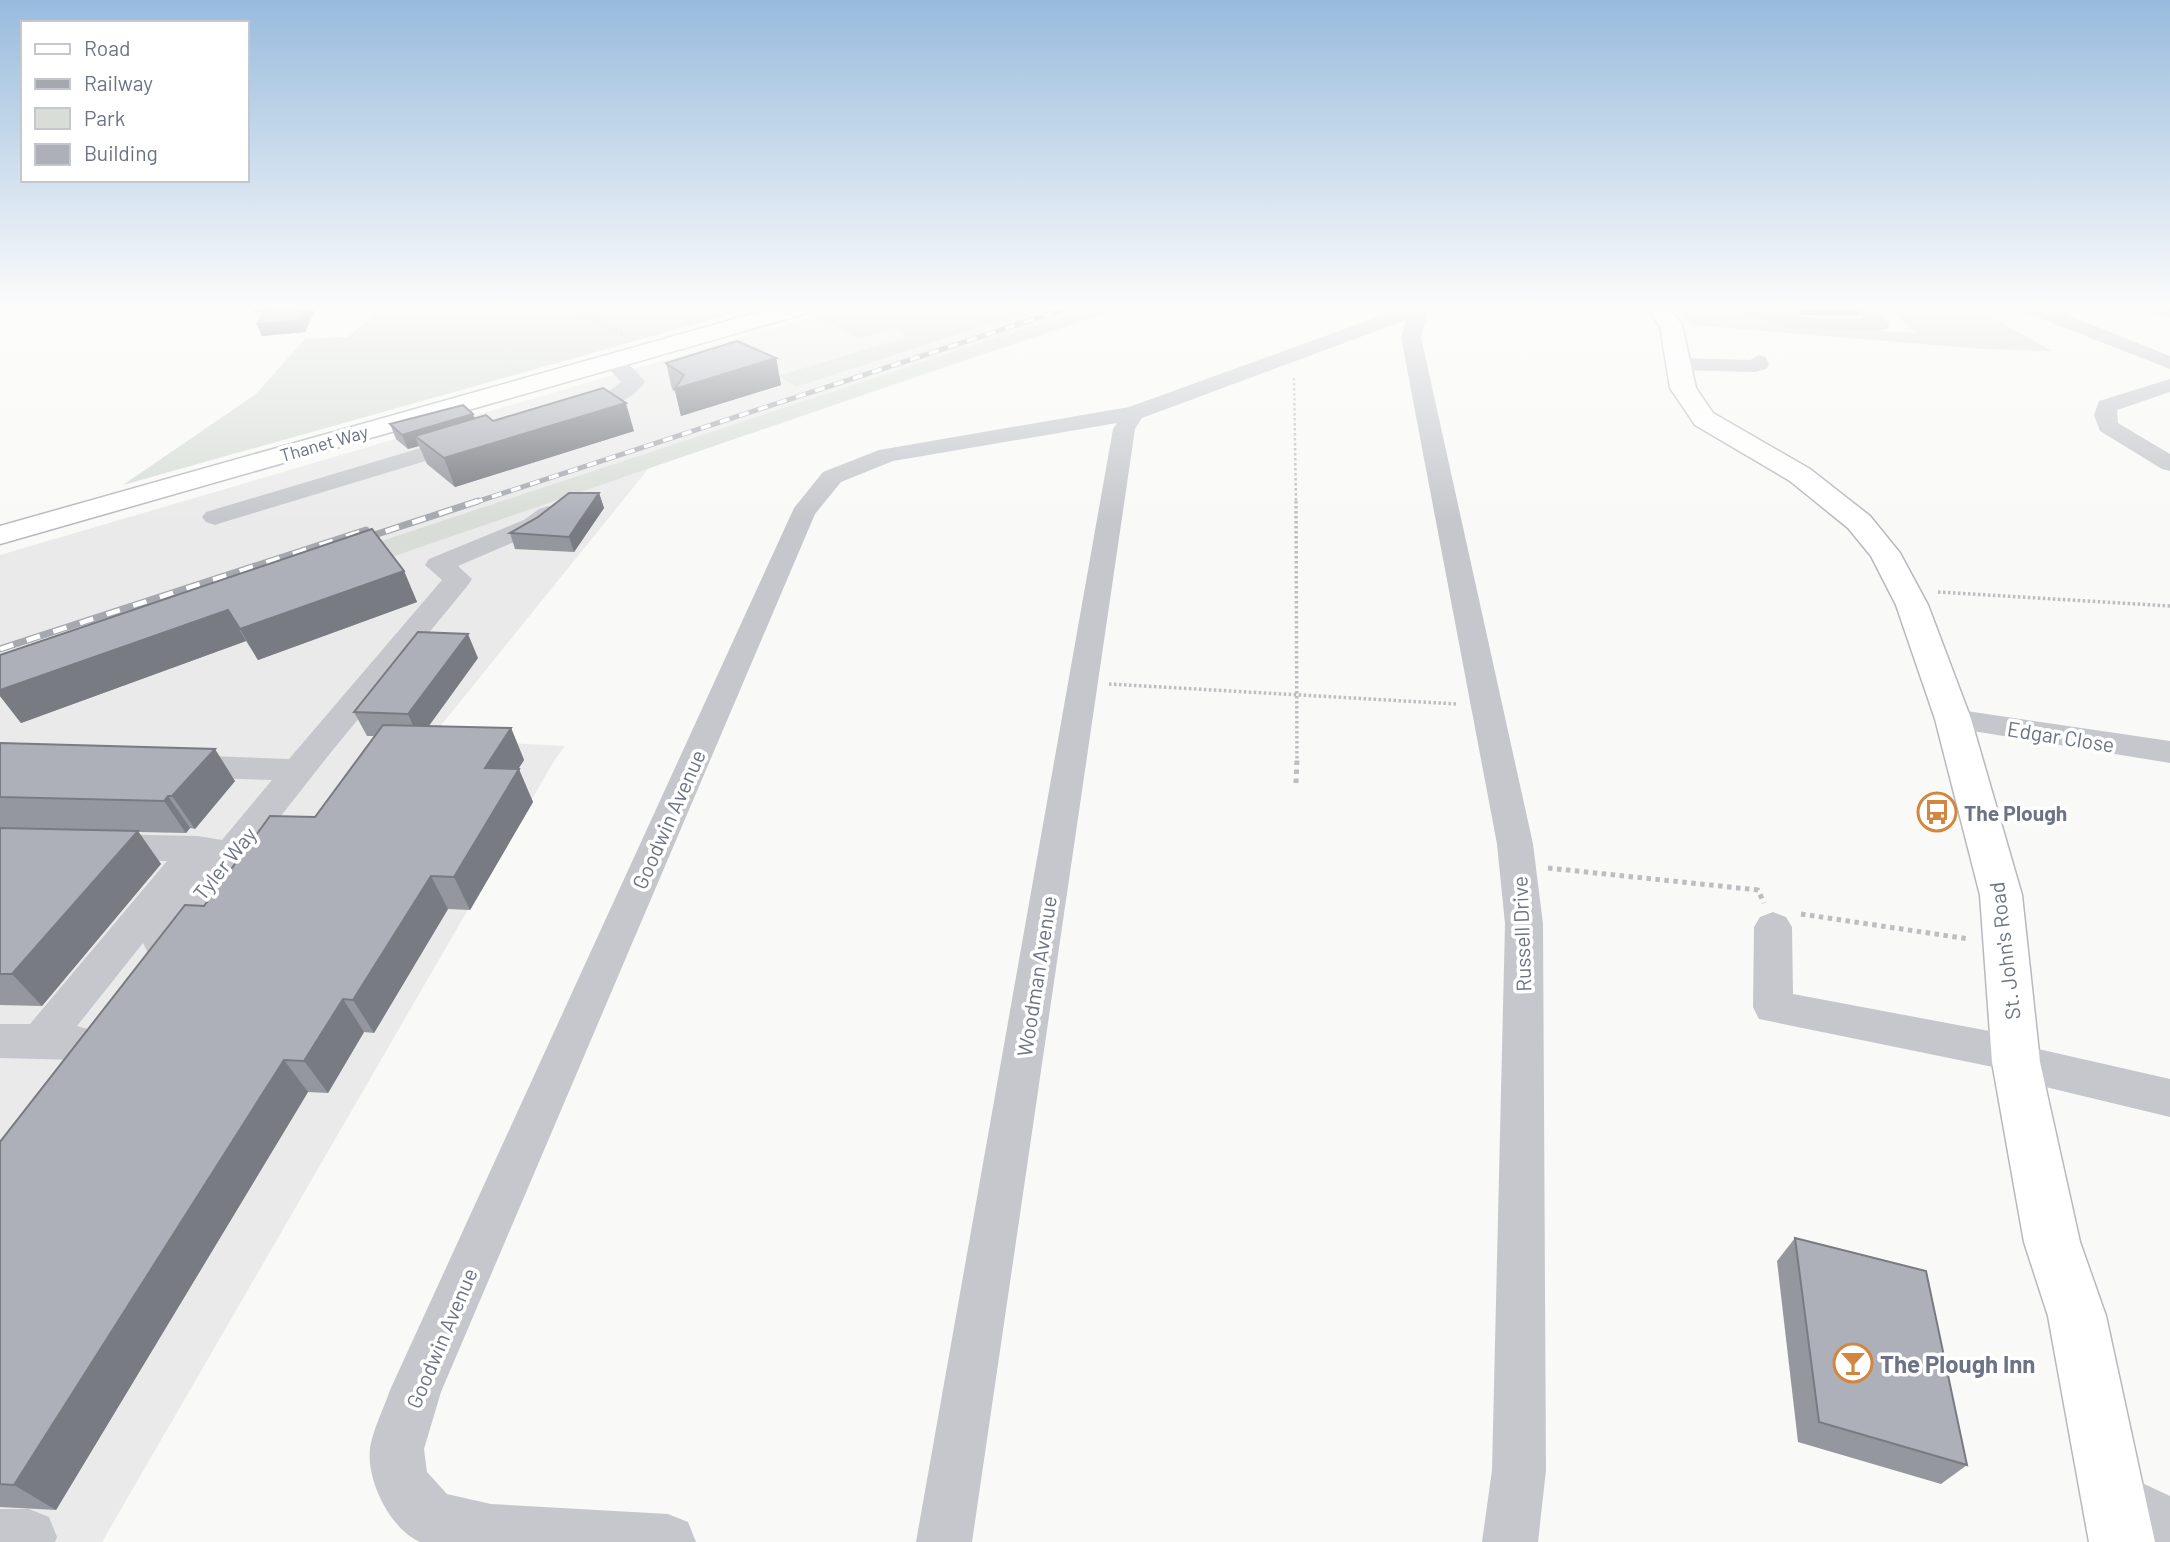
<svg xmlns="http://www.w3.org/2000/svg" width="2170" height="1542" font-family="Barlow,sans-serif">
  <style>
    .built { fill: #eaeaea }
    .green { fill: #d8ded7 }
    .lines { fill: none; stroke-linecap: round; stroke-linejoin: round }
    .major-casing { stroke: #b7b9be; stroke-width: 3 }
    .path-far2 { stroke: #bdbec2; stroke-width: 2.5; stroke-dasharray: 2.5 2.5; stroke-linecap: butt }
    .path-far1 { stroke: #bdbec2; stroke-width: 3.5; stroke-dasharray: 2.5 2.5; stroke-linecap: butt }
    .path { stroke: #bdbec2; stroke-width: 5; stroke-dasharray: 4.5 4.5; stroke-linecap: butt }
    .minor { fill: #c5c7cc; fill-rule: evenodd }
    .major { fill: #fff; fill-rule: evenodd }
    .rail-far1-casing { stroke: #a5a8af; stroke-width: 5 }
    .rail-casing { stroke: #a5a8af; stroke-width: 7 }
    .rail-far1 { stroke: #fff; stroke-width: 3.5; stroke-dasharray: 10; stroke-linecap: butt }
    .rail { stroke: #fff; stroke-width: 4.5; stroke-dasharray: 14; stroke-linecap: butt }
    .wall { fill: #95979f }
    .shaded-wall { fill: #797b82 }
    .building { fill: #adb0b9; stroke: #797b82; stroke-width: 2 }
    .labels { text-anchor: middle; dominant-baseline: central; stroke-width: 7; stroke-linejoin: round; paint-order: stroke }
    .far-street-label { font-size: 18px; fill: #6b7385; stroke: #fff }
    .street-label { font-size: 21px; fill: #6b7385; stroke: #fff }
    .poi-label { font-size: 21px; font-weight: bold; fill: #6b7385; stroke: #fff; text-anchor: start }
    .near-poi-label { font-size: 24px; font-weight: bold; fill: #6b7385; stroke: #fff; text-anchor: start }
  </style>
  <rect width="100%" height="100%" fill="#f9f9f7"/>
  <path class="built" d="M1034,305H1130L649,468L430,739L565,746L554,761L102,1542H0V555L818,315L858,339L896,328L907,337L779,377L796,387Z"/>
  <g class="green">
    <path d="M386,305H763L123,485L256,394L305,339L348,337Z"/>
    <path d="M852,305H1047L796,387L778,376L907,337L896,328L858,339L818,315Z"/>
    <path d="M1096,305H1130L946,366L0,692V667Z"/>
    <path d="M1674,305H1792L1806,320L1864,321L1875,331L1915,333L1887,305H1991L1975,308L2052,351L1983,349L1691,325Z"/>
  </g>
  <g class="lines">
    <defs>
      <g id="major">
        <path d="M784,305H821L818,310L0,544V526Z"/>
        <path d="M1644,305H1667L1682,325L1696,388L1713,413L1810,469L1870,516L1900,553L1928,605L1971,719L2022,895L2040,1062L2080,1242L2106,1316L2155,1542H2089L2048,1316L2024,1242L1992,1062L1980,895L1935,719L1896,605L1871,556L1848,528L1790,481L1695,425L1670,388L1660,326Z"/>
      </g>
    </defs>
    <use href="#major" class="major-casing"/>
    <g class="path-far2">
      <path d="M567,305L623,335"/>
      <path d="M833,309L846,305"/>
      <path d="M1294,378L1296,503"/>
    </g>
    <g class="path-far1">
      <path d="M1296,501L1297,761"/>
      <path d="M1938,592L2170,606"/>
      <path d="M1109,684L1457,704"/>
    </g>
    <g class="path">
      <path d="M1296,783L1297,759"/>
      <path d="M1548,868L1758,890L1764,903"/>
      <path d="M1801,914L1969,939"/>
    </g>
    <g class="minor">
      <path d="M1411,305H1439L1428,312L1421,337L1533,844L1543,924L1546,1470L1538,1542H1482L1492,1470L1505,924L1497,844L1401,337L1406,320L1142,418L1135,429L972,1542H916L1113,429L1117,423L893,461L841,482L815,514L441,1392L424,1449L427,1472L447,1494L491,1504L668,1514L688,1522L696,1542H420C390,1529 366,1480 370,1448C373,1429 384,1408 390,1390L794,508L823,472L879,450L1129,407Z"/>
      <path d="M1731,305H1760L1795,317L1863,319L1852,305H1872L1890,325L1887,329L1880,331L1793,329L1733,309Z"/>
      <path d="M2015,305H2042L2170,356V369L2017,309Z"/>
      <path d="M2143,306H2170V318L2146,310Z"/>
      <path d="M612,355C625,358 637,372 645,382C629,405 599,410 573,417L565,415L562,410L565,405L608,392L621,382L602,361L605,357Z"/>
      <path d="M1759,355L1766,357L1769,365L1766,369L1755,372L1678,370L1671,368L1668,364L1671,360L1678,358L1750,360Z"/>
      <path d="M2170,379V392L2117,410L2118,423L2170,454V471L2162,469L2100,431L2094,415L2099,401Z"/>
      <path d="M464,435L472,437L476,442L472,447L224,522L215,525L206,522L202,517L206,512Z"/>
      <path d="M548,506L557,509L561,514L542,530L458,566L472,579L468,585L328,756L175,951L161,956L147,951L143,943L77,1026L94,1031L100,1043L94,1055L79,1060L0,1058V1024H30L167,861L104,860L91,856L86,847L91,838L104,834L198,836L222,840L272,780L182,777L170,774L165,766L170,758L182,755L289,759L442,580L425,565L429,559L524,520L539,509Z"/>
      <path d="M1953,709L2170,741V763L1942,726L1937,719L1942,712Z"/>
      <path d="M1773,912L1786,917L1792,927L1793,994L2016,1036L2031,1042L2034,1048L2170,1079V1117L2016,1080L2001,1075L1998,1068L1759,1019L1753,1007L1754,927L1760,917Z"/>
      <path d="M2114,1470L2170,1496V1542H2143L2094,1518L2086,1498L2094,1478Z"/>
      <path d="M0,1509H29L49,1517L57,1537L55,1542H0Z"/>
    </g>
    <use href="#major" class="major"/>
    <defs>
      <path id="rail-far1" d="M473,503L1077,305"/>
      <g id="rail">
        <path d="M359,540L478,501"/>
        <path d="M0,649L366,530"/>
      </g>
    </defs>
    <use href="#rail-far1" class="rail-far1-casing"/>
    <use href="#rail" class="rail-casing"/>
    <use href="#rail-far1" class="rail-far1"/>
    <use href="#rail" class="rail"/>
  </g>
  <g class="wall">
    <path d="M249,305H317L305,332L262,336L257,324L264,312H253Z"/>
    <path d="M1792,305H1862L1857,316L1801,315Z"/>
    <path d="M776,358L781,385L681,416L675,392L672,389L666,363Z"/>
    <path d="M475,419L493,421L634,431L455,487L427,464L419,446L408,449L396,439L390,424Z"/>
    <path d="M599,493L604,508L574,552L515,549L510,533Z"/>
    <path d="M404,571L417,602L258,660L246,641L21,723L0,696V655Z"/>
    <path d="M478,658L429,726L511,728L524,760L518,769L533,802L470,910L448,909L374,1033L364,1032L328,1093L308,1092L56,1510L0,1507V1142L204,906L315,817L374,736H367L354,712Z"/>
    <path d="M0,743L235,781L195,829L190,828L186,833L138,832L161,864L42,1006L0,1005Z"/>
    <path d="M1795,1238L1967,1465L1941,1484L1798,1442L1777,1261Z"/>
  </g>
  <g class="shaded-wall">
    <path d="M306,305H317L305,332L262,336L257,324Z"/>
    <path d="M776,358L781,385L681,416L675,389Z"/>
    <path d="M626,403L634,431L455,487L444,458Z"/>
    <path d="M473,414L478,428L415,436L419,446L408,449L402,435Z"/>
    <path d="M599,493L604,508L574,552L569,537Z"/>
    <path d="M404,571L417,602L258,660L240,629Z"/>
    <path d="M228,610L246,641L21,723L0,696V690Z"/>
    <path d="M468,634L478,658L419,739L408,714Z"/>
    <path d="M511,728L524,760L499,800L485,768Z"/>
    <path d="M215,749L235,781L195,829L172,796Z"/>
    <path d="M519,769L533,802L470,910L454,877Z"/>
    <path d="M168,796L190,828L186,833L164,801Z"/>
    <path d="M138,831L161,864L42,1006L12,974Z"/>
    <path d="M431,876L448,909L374,1033L353,1000Z"/>
    <path d="M343,999L364,1032L328,1093L304,1061Z"/>
    <path d="M284,1060L308,1092L56,1510L14,1485Z"/>
  </g>
  <g class="building">
    <path d="M268,305H306L299,320L257,324Z"/>
    <path d="M737,341L776,358L675,389L684,375L666,363Z"/>
    <path d="M603,388L626,403L444,458L415,436L486,415L493,421Z"/>
    <path d="M463,405L473,414L402,435L390,424Z"/>
    <path d="M569,493H599L569,537L510,533L538,517Z"/>
    <path d="M372,529L404,571L240,629L228,610L0,690V655Z"/>
    <path d="M418,632L468,634L408,714L354,712Z"/>
    <path d="M383,725L511,728L485,768L519,769L454,877L431,876L353,1000L343,999L304,1061L284,1060L14,1485L0,1484V1142L185,905L204,906L270,816L315,817Z"/>
    <path d="M0,743L215,749L172,796H168L164,801L0,797Z"/>
    <path d="M0,828L138,831L12,974H0Z"/>
    <path d="M1795,1238L1926,1271L1967,1465L1819,1422Z"/>
  </g>
  <linearGradient id="sky" x2="0" y2="1"><stop stop-color="#98bbdd"/><stop offset="0.59" stop-color="#fcfcfb"/><stop offset="1" stop-color="#fcfcfb" stop-opacity="0"/></linearGradient>
  <rect width="2170" height="521" fill="url(#sky)"/>
  <defs>
    <symbol id="bus-ring" viewBox="-11 -11 22 22"><circle r="9.5" fill="#fff" stroke="#d2863f" stroke-width="1.5"/><path d="M-5-6H5V4H4V6H2V4H-2V6H-4V4H-5ZM-3.5-4V0h7V-4ZM-3.5 1.2v1.5H-2V1.2ZM2 1.2v1.5H3.5V1.2Z" fill="#d2863f"/></symbol>
    <symbol id="bar-ring" viewBox="-11 -11 22 22"><circle r="9.5" fill="#fff" stroke="#d2863f" stroke-width="1.5"/><path d="M-6-5H6L.8 .8V4.5H3.5V6h-7V4.5H-.8V.8Z" fill="#d2863f"/></symbol>
  </defs>
  <g fill-rule="evenodd">
    <use href="#bus-ring" x="1915" y="790" width="44" height="44"/>
    <use href="#bar-ring" x="1831" y="1341" width="44" height="44"/>
  </g>
  <g class="labels">
    <g class="far-street-label">
      <text transform="translate(324 443) rotate(-16)">Thanet Way</text>
    </g>
    <g class="street-label">
      <text transform="translate(2061 736) rotate(9)">Edgar Close</text>
      <text transform="translate(668 819) rotate(-66)">Goodwin Avenue</text>
      <text transform="translate(224 863) rotate(-51)">Tyler Way</text>
      <text transform="translate(1521 934) rotate(-92)">Russell Drive</text>
      <text transform="translate(2004 951) rotate(-97)">St. John's Road</text>
      <text transform="translate(1036 976) rotate(-81)">Woodman Avenue</text>
      <text transform="translate(441 1338) rotate(-67)">Goodwin Avenue</text>
    </g>
    <g class="poi-label">
      <text x="1964" y="812">The Plough</text>
    </g>
    <g class="near-poi-label">
      <text x="1880" y="1363">The Plough Inn</text>
    </g>
  </g>
  <rect x="21" y="21" width="228" height="161" fill="#ffffff" stroke="#c4c7ce" stroke-width="2"/>
  <rect x="35" y="44" width="35" height="10" fill="#ffffff" stroke="#c4c7ce" stroke-width="2"/>
  <text x="84" y="56" font-size="21" fill="#6b7385">Road</text>
  <rect x="35" y="79" width="35" height="10" fill="#a5a8af" stroke="#c4c7ce" stroke-width="2"/>
  <text x="84" y="91" font-size="21" fill="#6b7385">Railway</text>
  <rect x="35" y="108" width="35" height="21" fill="#d8ded7" stroke="#c4c7ce" stroke-width="2"/>
  <text x="84" y="126" font-size="21" fill="#6b7385">Park</text>
  <rect x="35" y="144" width="35" height="21" fill="#adb0b9" stroke="#c4c7ce" stroke-width="2"/>
  <text x="84" y="161" font-size="21" fill="#6b7385">Building</text>
</svg>
